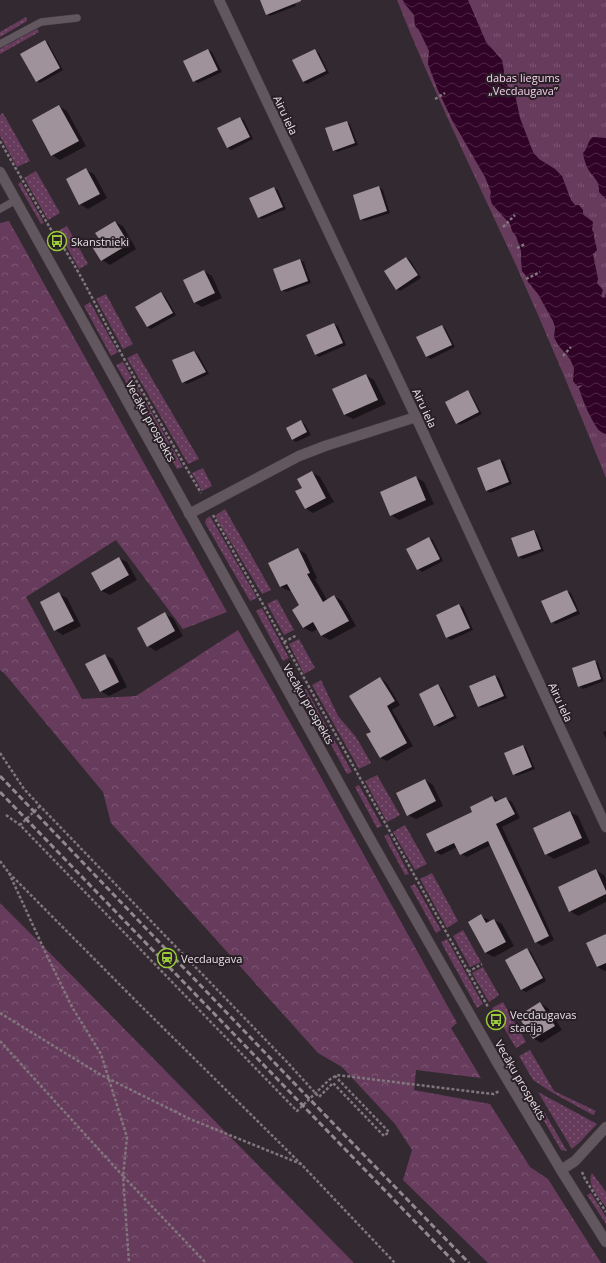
<svg xmlns="http://www.w3.org/2000/svg" width="606" height="1263" font-family="'Open Sans',sans-serif">
  <style>
    .grass { fill: url(#grass-dots) }
    .forest { fill: url(#forest-crowns) }
    .park { fill: url(#park-tufts) }
    .water { fill: url(#water-waves) }
    .shadow { fill: #0007 }
    .building { fill: #9f929b }
    .lines { fill: none; stroke-linecap: round; stroke-linejoin: round }
    .service-casing { stroke: #4c4449; stroke-width: 8 }
    .minor-casing { stroke: #4c4449; stroke-width: 11 }
    .secondary-casing { stroke: #4c4449; stroke-width: 11 }
    .path { stroke: #80777d; stroke-width: 2.5; stroke-dasharray: 3 2; stroke-linecap: butt }
    .service { stroke: #63575f; stroke-width: 7 }
    .minor { stroke: #63575f; stroke-width: 10 }
    .secondary { stroke: #63575f; stroke-width: 10 }
    .rail { stroke: #91898e; stroke-width: 3; stroke-dasharray: 6 3; stroke-linecap: butt }
    .labels { text-anchor: middle; dominant-baseline: central; stroke-width: 4; stroke-linejoin: round; paint-order: stroke }
    .park-label { font-size: 11px; fill: #f6d0ea; stroke: #291f26 }
    .street-label { font-size: 11px; fill: #e7e1e5; stroke: #291f26 }
    .poi-label { font-size: 11px; fill: #e7e1e5; stroke: #291f26; text-anchor: start }
  </style>
  <defs>
    <pattern id="grass-dots" width="8" height="8" patternUnits="userSpaceOnUse"><rect width="8" height="8" fill="#673b5c"/><path d="M2 2h.1M6 6h.1" fill="none" stroke="#7d5773" stroke-width="1.8" stroke-linecap="round"/></pattern>
    <pattern id="forest-crowns" width="20" height="18" patternUnits="userSpaceOnUse"><rect width="20" height="18" fill="#673b5c"/><path d="M2 6a3 3 0 1 1 6 0M12 15a3 3 0 1 1 6 0" fill="none" stroke="#7d5773"/></pattern>
    <pattern id="park-tufts" width="24" height="20" patternUnits="userSpaceOnUse"><rect width="24" height="20" fill="#673b5c"/><path d="M3 7l-1-3M5 7V3M7 7l1-3M15 17l-1-3M17 17v-4M19 17l1-3" fill="none" stroke="#7d5773"/></pattern>
    <pattern id="water-waves" width="16" height="10" patternUnits="userSpaceOnUse"><rect width="16" height="10" fill="#300327"/><path d="M0 5q4-4 8 0t8 0" fill="none" stroke="#4e2746"/></pattern>
  </defs>
  <rect width="100%" height="100%" fill="#332930"/>
  <g class="grass">
    <path d="M26,17L27,21L0,37V32Z"/>
    <path d="M37,29L39,32L0,54V49Z"/>
    <path d="M3,113L30,161L17,167L0,136V115Z"/>
    <path d="M36,171L60,213L48,220L24,178Z"/>
    <path d="M21,182L44,223L41,224L18,184Z"/>
    <path d="M67,226L88,264L79,269L58,231Z"/>
    <path d="M106,294L133,344L123,349L96,299Z"/>
    <path d="M90,302L118,352L111,356L84,306Z"/>
    <path d="M137,353L199,459L188,464L127,358Z"/>
    <path d="M123,362L183,467L177,469L116,365Z"/>
    <path d="M203,468L212,486L202,491L192,473Z"/>
    <path d="M225,509L271,590L262,594L215,516Z"/>
    <path d="M210,516L257,598L250,601L205,523L206,519Z"/>
    <path d="M277,599L294,630L284,635L267,604Z"/>
    <path d="M262,608L289,658L283,661L256,611Z"/>
    <path d="M299,639L315,668L304,674L289,644Z"/>
    <path d="M321,680L338,716L356,737L371,763L359,769L312,685Z"/>
    <path d="M306,689L352,772L347,774L302,691Z"/>
    <path d="M377,775L400,815L387,822L365,781Z"/>
    <path d="M359,785L382,826L377,828L355,787Z"/>
    <path d="M405,825L427,864L415,870L393,832Z"/>
    <path d="M388,834L409,874L405,875L384,836Z"/>
    <path d="M432,873L458,921L447,928L420,879Z"/>
    <path d="M415,884L441,930L436,933L410,886Z"/>
    <path d="M463,930L481,962L470,967L453,936Z"/>
    <path d="M447,939L483,1004L477,1008L441,942Z"/>
    <path d="M483,967L499,995L489,1002L472,973Z"/>
    <path d="M503,1002L526,1042L516,1048L492,1008Z"/>
    <path d="M530,1050L554,1091L596,1111L593,1115L553,1093L533,1080L519,1056Z"/>
    <path d="M538,1092L597,1124L579,1143L572,1149Z"/>
    <path d="M538,1105H540L567,1151L561,1150L537,1109L536,1106Z"/>
    <path d="M592,1173L606,1192V1207C600,1198 586,1185 592,1173Z"/>
    <path d="M591,1193L606,1217V1224L587,1195Z"/>
  </g>
  <g class="forest">
    <path d="M9,221L227,612L183,629L116,540L26,597L82,699L136,696L238,630L318,772L457,1023L451,1028L481,1078L416,1070L414,1090L490,1104L530,1167L548,1179L601,1263H488L403,1180L412,1150L395,1124L342,1067L318,1053L111,823L103,792L5,674L0,670V223Z"/>
    <path d="M0,903L42,945L354,1263H0Z"/>
  </g>
  <path class="park" d="M397,0H606V478C577,406 547,334 515,263C475,176 432,89 397,0Z"/>
  <g class="water">
    <path d="M403,0H468L486,42L502,60L504,71L503,80L515,94L520,118L533,152L539,159L555,169L562,176L571,200L575,205H579L583,210V214L593,222L592,230L594,233V237L597,250L593,254L598,279L597,283L603,290L601,296L603,298L605,297L606,293V434C604,433 602,433 600,431C594,427 581,397 579,388L583,385L577,386L573,381L574,368L570,359L558,345L554,337L555,328L553,321L538,294L528,282L526,276L522,271L521,260V251L516,236L512,231L510,224L492,204L490,197L491,192L485,177L452,120L437,88L428,64L429,51L419,30L415,26L414,15L404,3Z"/>
    <path d="M593,137L606,138V199L599,192C600,180 593,178 588,169C585,164 584,158 583,153C588,149 587,141 593,137Z"/>
  </g>
  <g class="shadow">
    <path d="M261,0H294L296,6L270,16L267,14Z"/>
    <path d="M45,41L48,43L63,70L40,83L36,81Z"/>
    <path d="M208,50L212,52L222,72L198,83L194,81Z"/>
    <path d="M315,51L319,53L329,73L307,84L303,82Z"/>
    <path d="M59,106L67,111L86,146L60,160L52,155Z"/>
    <path d="M240,118L244,120L253,139L231,150L228,148L218,129Z"/>
    <path d="M346,122L350,124L358,145L337,152L334,150Z"/>
    <path d="M86,170L94,174L107,198L88,209L80,204Z"/>
    <path d="M379,187L383,190L390,213L365,221L361,219Z"/>
    <path d="M274,188L278,190L286,209L262,219L258,217Z"/>
    <path d="M115,222L123,226L136,249L110,265L102,260L101,241Z"/>
    <path d="M406,258L410,260L421,278L400,291L396,289Z"/>
    <path d="M300,260L304,262L311,283L286,292L282,290Z"/>
    <path d="M204,271L212,276L222,298L202,307L194,302Z"/>
    <path d="M161,294L165,296L176,315L151,329L147,327Z"/>
    <path d="M334,324L338,326L346,345L319,357L315,354Z"/>
    <path d="M442,326L445,328L455,347L431,359L427,357L417,337Z"/>
    <path d="M194,352L198,354L209,374L187,384L183,382Z"/>
    <path d="M366,375L374,380L386,404L353,419L345,415L334,390Z"/>
    <path d="M468,392L471,394L482,414L460,425L457,423Z"/>
    <path d="M301,421L305,424L311,435L296,442L293,440L287,428Z"/>
    <path d="M500,460L504,462L512,484L490,493L486,490Z"/>
    <path d="M312,472L320,477L334,502L313,513L305,508L304,488Z"/>
    <path d="M416,477L424,482L434,504L399,520L391,515Z"/>
    <path d="M534,531L537,533L544,551L523,559L519,557L512,539Z"/>
    <path d="M429,538L433,540L443,561L422,572L418,569Z"/>
    <path d="M298,549L306,554L317,578L315,579L327,600L334,596L342,601L356,626L330,640L322,636L318,629L312,632L304,628L294,610L301,605L292,590L289,591L281,587L270,563Z"/>
    <path d="M119,558L127,562L137,580L110,595L102,591L92,573Z"/>
    <path d="M567,591L571,593L580,614L556,624L552,622Z"/>
    <path d="M59,594L67,598L81,626L63,635L55,630Z"/>
    <path d="M459,605L463,607L473,630L451,640L447,637Z"/>
    <path d="M165,614L173,618L183,636L156,651L148,646Z"/>
    <path d="M104,655L113,659L127,687L109,696L101,691Z"/>
    <path d="M595,661L598,663L604,681L583,689L579,686Z"/>
    <path d="M495,676L499,678L507,698L482,708L478,706Z"/>
    <path d="M380,678L386,682L400,705L392,710L413,746L387,761L381,758Z"/>
    <path d="M438,686L442,688L457,718L439,727L435,725Z"/>
    <path d="M606,731V739L603,732Z"/>
    <path d="M523,746L526,748L535,769L517,776L514,774Z"/>
    <path d="M425,780L433,785L443,806L416,819L408,815Z"/>
    <path d="M492,797L499,801L506,798L512,802L520,818L502,827L554,940L542,946L536,942L491,845L467,857L461,854L457,847L441,855L435,851L473,813Z"/>
    <path d="M570,812L578,816L590,843L554,859L546,854Z"/>
    <path d="M596,870L604,875L606,879V902L578,916L570,911Z"/>
    <path d="M481,916L489,920L490,922L494,920L502,924L514,946L494,957L486,953Z"/>
    <path d="M606,935V971H605L597,967Z"/>
    <path d="M527,949L531,952L546,981L526,992L522,990L506,961Z"/>
    <path d="M540,1003L548,1008L562,1030L541,1043L533,1038Z"/>
  </g>
  <g class="building">
    <path d="M260,0H301V1L266,15Z"/>
    <path d="M45,40L60,68L36,82L20,54Z"/>
    <path d="M208,49L218,70L193,82L183,61Z"/>
    <path d="M315,49L326,71L303,82L292,60Z"/>
    <path d="M59,105L79,141L51,156L32,120Z"/>
    <path d="M240,117L250,137L227,148L217,128Z"/>
    <path d="M347,121L355,143L333,151L325,128Z"/>
    <path d="M86,168L100,194L79,205L66,179Z"/>
    <path d="M379,186L387,211L360,220L353,195Z"/>
    <path d="M274,187L283,207L258,218L249,198Z"/>
    <path d="M115,221L129,244L101,261L91,245L100,240L95,233Z"/>
    <path d="M406,257L418,275L396,290L384,271Z"/>
    <path d="M300,259L308,281L281,291L273,269Z"/>
    <path d="M204,270L215,293L194,303L183,280Z"/>
    <path d="M161,292L173,313L147,327L135,307Z"/>
    <path d="M334,323L343,343L315,355L306,335Z"/>
    <path d="M442,325L452,345L426,357L416,337Z"/>
    <path d="M194,351L206,372L182,383L172,360Z"/>
    <path d="M366,374L378,400L344,415L332,389Z"/>
    <path d="M468,390L479,412L456,424L445,402Z"/>
    <path d="M301,420L307,432L292,440L286,428Z"/>
    <path d="M500,459L509,482L486,491L477,468Z"/>
    <path d="M312,471L326,498L305,509L295,491L302,488L297,479Z"/>
    <path d="M416,476L426,500L390,516L380,492Z"/>
    <path d="M534,530L541,549L518,557L511,538Z"/>
    <path d="M429,537L440,559L417,570L406,549Z"/>
    <path d="M298,548L310,573L307,574L323,602L334,595L349,621L321,636L313,622L303,628L292,610L299,605L287,584L280,587L268,563Z"/>
    <path d="M119,557L129,575L101,591L91,573Z"/>
    <path d="M567,590L577,611L551,623L541,601Z"/>
    <path d="M59,592L74,621L54,631L40,602Z"/>
    <path d="M459,604L470,628L446,638L436,615Z"/>
    <path d="M165,612L175,631L147,647L137,628Z"/>
    <path d="M105,654L119,682L100,692L85,664Z"/>
    <path d="M595,660L601,679L578,687L572,668Z"/>
    <path d="M495,675L504,696L478,707L469,686Z"/>
    <path d="M380,677L395,701L387,706L407,743L380,758L366,734L371,732L349,696Z"/>
    <path d="M438,684L454,716L434,726L419,694Z"/>
    <path d="M523,745L532,767L513,775L504,753Z"/>
    <path d="M425,779L436,801L407,816L396,793Z"/>
    <path d="M492,796L495,802L506,797L515,814L496,824L549,936L535,943L488,841L460,855L454,843L435,852L426,834L472,812L470,807Z"/>
    <path d="M570,811L582,838L545,855L533,828Z"/>
    <path d="M596,869L606,891V894L569,912L558,887Z"/>
    <path d="M481,914L486,923L494,919L506,942L485,953L468,922Z"/>
    <path d="M606,934V963L597,967L586,943Z"/>
    <path d="M527,948L543,978L521,990L505,960Z"/>
    <path d="M540,1002L555,1026L533,1039L518,1016Z"/>
  </g>
  <g class="lines">
    <defs>
      <g id="service">
        <path d="M0,44L41,22L77,18"/>
        <path d="M0,209L16,200"/>
      </g>
      <g id="minor">
        <path d="M219,0L416,417L606,827"/>
        <path d="M189,514L299,456L325,446L416,417"/>
        <path d="M561,1170L575,1161L606,1127"/>
      </g>
      <path id="secondary" d="M0,172L369,837L498,1064L561,1170L606,1242"/>
    </defs>
    <use href="#service" class="service-casing"/>
    <use href="#minor" class="minor-casing"/>
    <use href="#secondary" class="secondary-casing"/>
    <g class="path">
      <path d="M435,99L445,93"/>
      <path d="M0,141L50,228C79,267 99,313 122,355C148,402 174,447 201,493"/>
      <path d="M503,227L515,215"/>
      <path d="M517,248L525,244"/>
      <path d="M526,279L540,272"/>
      <path d="M563,356L571,347"/>
      <path d="M213,515L488,1007"/>
      <path d="M284,642L297,635"/>
      <path d="M0,753L24,789L40,806L287,1062L319,1097L333,1083L384,1136L389,1132L335,1076"/>
      <path d="M40,806L20,825L297,1111L329,1080L337,1075L484,1093L494,1094L499,1091"/>
      <path d="M6,815L20,825"/>
      <path d="M0,861L9,873L42,945L72,1007L101,1054L127,1137L123,1176L206,1263"/>
      <path d="M9,873L137,1002L302,1165L395,1263"/>
      <path d="M468,972L482,964"/>
      <path d="M0,1013L101,1075L190,1119L301,1164"/>
      <path d="M0,1041L123,1176L129,1263"/>
      <path d="M582,1172L585,1179L606,1212"/>
    </g>
    <use href="#service" class="service"/>
    <use href="#minor" class="minor"/>
    <use href="#secondary" class="secondary"/>
    <g class="rail">
      <path d="M0,776L294,1083L469,1263"/>
      <path d="M0,792L455,1263"/>
    </g>
  </g>
  <defs>
    <symbol id="bus-ring" viewBox="-11 -11 22 22"><circle r="9.5" fill="#291f26" stroke="#98cb37" stroke-width="1.5"/><path d="M-5-6H5V4H4V6H2V4H-2V6H-4V4H-5ZM-3.5-4V0h7V-4ZM-3.5 1.2v1.5H-2V1.2ZM2 1.2v1.5H3.5V1.2Z" fill="#98cb37"/></symbol>
    <symbol id="station-ring" viewBox="-11 -11 22 22"><circle r="9.5" fill="#291f26" stroke="#98cb37" stroke-width="1.5"/><path d="M-3-6H3Q5-6 5-4V2Q5 4 3 4L4.5 6H3L1.5 4h-3L-3 6H-4.5L-3 4Q-5 4-5 2V-4Q-5-6-3-6ZM-3.5-4v3h7v-3ZM-3.5 1v1.5H-2V1ZM2 1v1.5H3.5V1Z" fill="#98cb37"/></symbol>
  </defs>
  <g fill-rule="evenodd">
    <use href="#bus-ring" x="46" y="230" width="22" height="22"/>
    <use href="#station-ring" x="156" y="947" width="22" height="22"/>
    <use href="#bus-ring" x="485" y="1009" width="22" height="22"/>
  </g>
  <g class="labels">
    <g class="park-label">
      <text x="523" y="77">dabas liegums<tspan x="523" dy="13">„Vecdaugava”</tspan></text>
    </g>
    <g class="street-label">
      <text transform="translate(286 115) rotate(65)">Airu iela</text>
      <text transform="translate(425 408) rotate(65)">Airu iela</text>
      <text transform="translate(151 421) rotate(61)">Vecāķu prospekts</text>
      <text transform="translate(561 702) rotate(65)">Airu iela</text>
      <text transform="translate(309 704) rotate(60)">Vecāķu prospekts</text>
      <text transform="translate(521 1080) rotate(60)">Vecāķu prospekts</text>
    </g>
    <g class="poi-label">
      <text x="71" y="241">Skanstnieki</text>
      <text x="181" y="958">Vecdaugava</text>
      <text x="510" y="1014">Vecdaugavas<tspan x="510" dy="13">stacija</tspan></text>
    </g>
  </g>
</svg>
